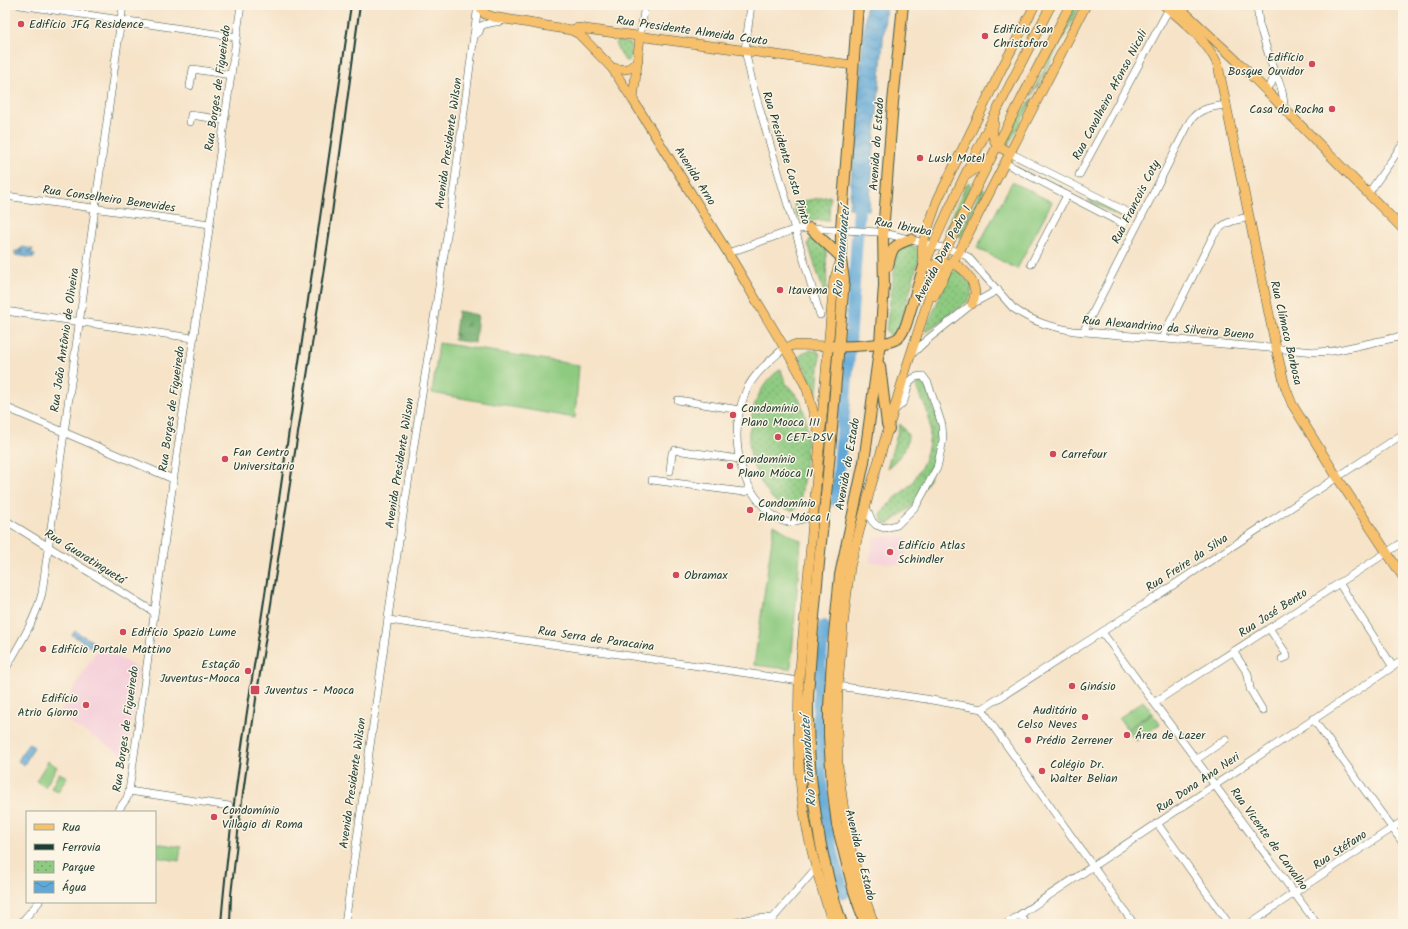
<svg xmlns="http://www.w3.org/2000/svg" width="1408" height="929" font-family="Kalam,sans-serif">
  <style>
    .built { fill: #f5cfda }
    .green { fill: #8eca80; stroke: #56845a }
    .forest { fill: url(#forest-firs); stroke: #487651 }
    .park { fill: url(#park-dots); stroke: #56845a }
    .water { fill: url(#water-waves); stroke: #407286 }
    .lines { fill: none; stroke-linecap: round; stroke-linejoin: round }
    .river { stroke: #60a8d7; stroke-width: 12 }
    .minor-casing { stroke: #3f564a; stroke-width: 8 }
    .major-casing { stroke: #3f564a; stroke-width: 10 }
    .highway-casing { stroke: #3f564a; stroke-width: 12 }
    .minor { stroke: #fff; stroke-width: 7 }
    .major { stroke: #f7c06c; stroke-width: 9 }
    .highway { stroke: #f7c06c; stroke-width: 10 }
    .rail { stroke: #1f3d34; stroke-width: 2 }
    .poi-dot { fill: #d1495b; stroke: #fcf5e5; stroke-width: 1.5 }
    .labels { text-anchor: middle; dominant-baseline: central; stroke-width: 3; stroke-linejoin: round; paint-order: stroke }
    .poi-label { font-size: 12px; fill: #1f3d34; stroke: #fcf5e5; text-anchor: start }
    .street-label { font-size: 12px; fill: #1f3d34; stroke: #fcf5e5 }
    .water-label { font-size: 13px; font-style: italic; fill: #325d65; stroke: #fcf5e5 }
  </style>
  <defs>
    <pattern id="forest-firs" width="22" height="20" patternUnits="userSpaceOnUse"><rect width="22" height="20" fill="#72ae6e"/><path d="M5 1l3.5 6h-7zM16 11l3.5 6h-7z" fill="#5d8f5b"/></pattern>
    <pattern id="park-dots" width="8" height="8" patternUnits="userSpaceOnUse"><rect width="8" height="8" fill="#8eca80"/><path d="M2 2h.1M6 6h.1" fill="none" stroke="#73a56a" stroke-width="1.8" stroke-linecap="round"/></pattern>
    <pattern id="water-waves" width="16" height="10" patternUnits="userSpaceOnUse"><rect width="16" height="10" fill="#60a8d7"/><path d="M0 5q4-4 8 0t8 0" fill="none" stroke="#4f8aaf"/></pattern>
  </defs>
  <rect width="100%" height="100%" fill="#fcf5e5"/>
  <filter id="ink" filterUnits="userSpaceOnUse"><feTurbulence type="fractalNoise" baseFrequency=".025" numOctaves="2"/><feDisplacementMap in="SourceGraphic" scale="8" xChannelSelector="R" yChannelSelector="G"/><feConvolveMatrix kernelMatrix="1 2 1 2 8 2 1 2 1" color-interpolation-filters="sRGB"/></filter>
  <filter id="wash" filterUnits="userSpaceOnUse"><feTurbulence type="fractalNoise" baseFrequency=".012" numOctaves="4" result="noise"/><feDisplacementMap in="SourceGraphic" scale="16" xChannelSelector="R" yChannelSelector="G"/><feGaussianBlur stdDeviation="0.9" result="paint"/><feColorMatrix in="noise" values="0 0 0 0 0 0 0 0 0 0 0 0 0 0 0 0 0 1.4 0 .05"/><feComposite in="paint" operator="in"/></filter>
  <g filter="url(#wash)">
    <rect width="100%" height="100%" fill="#f6e3c8"/>
    <g class="built">
      <path d="M875,536L907,537L905,565L869,562Z"/>
      <path d="M99,646L138,669L127,757L58,716Z"/>
    </g>
    <g class="green">
      <path d="M1076,5H1080L1041,81L1031,96Z"/>
      <path d="M1034,97L1008,146L1004,144L1022,111Z"/>
      <path d="M968,182L972,184L948,232L945,230Z"/>
      <path d="M1012,182L1052,202L1017,269L977,248Z"/>
      <path d="M982,189L985,190L961,237L958,236Z"/>
      <path d="M439,343L579,365L575,418L432,393Z"/>
      <path d="M774,525L801,541L791,666L790,669H787L754,665Z"/>
      <path d="M1143,701L1152,712L1127,729L1119,718Z"/>
      <path d="M1152,713L1160,724L1136,741L1128,730Z"/>
      <path d="M48,761L57,767L45,787L36,781Z"/>
      <path d="M59,773L67,777L58,792L51,788Z"/>
      <path d="M155,843L181,847L179,861L155,857Z"/>
    </g>
    <path class="forest" d="M458,311L478,315L475,343L454,340Z"/>
    <g class="park">
      <path d="M618,41L631,44L630,59L629,61H625L616,46V43Z"/>
      <path d="M830,196L829,220C822,220 801,223 797,216C795,213 795,208 794,203Z"/>
      <path d="M1090,199L1119,213L1121,216L1120,217L1089,201L1088,200Z"/>
      <path d="M814,237L826,247L827,296H825L808,244L810,239Z"/>
      <path d="M904,245C911,246 919,245 920,254L900,328L895,333L891,335L887,333L886,330L897,251Z"/>
      <path d="M957,269L972,286L971,296L968,301L926,332L925,330L951,271Z"/>
      <path d="M810,350L818,351L820,355L817,395L800,358V355L804,352Z"/>
      <path d="M781,369C782,374 784,379 786,383C791,390 798,395 801,403C813,430 804,474 800,503L797,508L792,511C781,508 772,499 766,490C754,474 748,453 749,432C749,429 751,427 751,424C752,403 763,381 781,369Z"/>
      <path d="M920,381H922L928,391L940,428V442L937,456L928,482L911,507L889,524L882,521L881,515C884,512 885,508 888,505C896,496 906,491 913,481C926,463 934,436 928,414C926,405 920,398 917,389L918,384Z"/>
      <path d="M900,424L908,435C908,450 898,459 887,468Z"/>
    </g>
    <g class="water">
      <path d="M866,5H886L869,210L849,208Z"/>
      <path d="M22,247L33,249L32,252H27L35,254L34,258L15,255V251L23,252V251L18,250L21,249Z"/>
      <path d="M75,631L95,643L92,648L72,635Z"/>
      <path d="M28,743L34,747L24,765L18,761Z"/>
    </g>
    <g class="lines">
      <g class="river">
        <path d="M836,501L850,344L860,193"/>
        <path d="M824,626C823,646 819,666 819,686C816,756 823,827 844,893"/>
      </g>
    </g>
  </g>
  <g filter="url(#ink)">
    <g class="lines">
      <defs>
        <g id="minor">
          <path d="M20,5L236,37"/>
          <path d="M751,5L745,50L753,86L820,315"/>
          <path d="M1257,5L1259,24L1275,75C1283,85 1283,99 1285,111"/>
          <path d="M474,36L479,32L481,26C488,22 497,23 505,20"/>
          <path d="M640,37L645,5"/>
          <path d="M190,86L193,69L231,75"/>
          <path d="M1265,90L1271,84L1275,75"/>
          <path d="M190,122L191,115L224,120"/>
          <path d="M1005,163L1123,224L1129,213L1010,153"/>
          <path d="M1079,175L1171,5"/>
          <path d="M1368,194L1403,144"/>
          <path d="M5,196L210,224"/>
          <path d="M728,253L796,229L810,228L878,232L892,235L959,252L968,257L1013,308C1034,323 1050,326 1074,331L1316,352L1333,351L1403,336"/>
          <path d="M1031,264L1067,195"/>
          <path d="M5,311L193,338"/>
          <path d="M1083,332L1190,121C1199,108 1212,107 1227,105"/>
          <path d="M1162,338L1212,238C1222,222 1231,221 1249,217"/>
          <path d="M784,348C771,360 754,373 746,391C730,429 735,477 765,508C771,514 778,521 787,522C795,523 806,517 814,515"/>
          <path d="M912,354L928,339L972,304L998,290"/>
          <path d="M678,400L740,410"/>
          <path d="M5,407L173,479"/>
          <path d="M670,471L672,453L675,450L739,459"/>
          <path d="M652,480L743,492L751,490"/>
          <path d="M866,507L872,521L876,525L884,528L897,525L916,506L937,468L943,440L942,425L928,383L923,376C906,376 909,388 904,401C902,404 898,407 895,410"/>
          <path d="M5,520L154,612"/>
          <path d="M1339,583L1393,667"/>
          <path d="M389,620L799,681"/>
          <path d="M1269,628L1287,655V657L1282,659"/>
          <path d="M1102,632L1317,924"/>
          <path d="M1233,651L1248,674L1250,689L1263,711"/>
          <path d="M5,670C19,645 35,621 42,593L123,5"/>
          <path d="M838,686L926,699L982,709L995,729L1134,924"/>
          <path d="M1155,702L1403,542"/>
          <path d="M982,709L1102,632L1403,434"/>
          <path d="M1313,719L1403,843"/>
          <path d="M1197,759L1226,739"/>
          <path d="M129,791L229,806"/>
          <path d="M117,812L127,798L129,791L241,5"/>
          <path d="M1157,823L1229,924"/>
          <path d="M1021,915L1026,924"/>
          <path d="M20,924L39,902"/>
          <path d="M345,924L398,547L451,210L478,5"/>
          <path d="M730,924L750,919L773,918"/>
          <path d="M768,924L817,867"/>
          <path d="M1006,924L1403,660"/>
          <path d="M1249,924L1300,889L1403,821"/>
        </g>
        <g id="major">
          <path d="M479,5L485,14L493,17L571,30L578,28L852,65"/>
          <path d="M1164,5C1185,22 1207,41 1218,65L1276,348L1285,386L1292,404L1337,477L1403,577"/>
          <path d="M1177,5L1237,61L1403,229"/>
          <path d="M571,30L579,34L612,68L633,100L728,253L799,372L807,389L818,430"/>
          <path d="M612,68C625,70 630,71 638,60"/>
          <path d="M633,100L640,37"/>
          <path d="M994,121C991,141 993,144 1010,153"/>
          <path d="M967,175L991,158"/>
          <path d="M924,266C961,177 1007,91 1051,5"/>
          <path d="M924,266L922,253L923,242L938,199L1003,66L1035,5"/>
          <path d="M924,266C932,265 941,263 949,263C962,264 974,280 975,292C975,296 974,300 972,304"/>
          <path d="M934,296L951,263L959,252L1086,5"/>
          <path d="M784,348L794,345L829,346"/>
          <path d="M833,924C821,888 810,849 804,812C797,768 798,724 799,681L834,280L841,260"/>
          <path d="M874,924L862,890L850,846L843,804L838,766L837,729L838,686L843,626L850,567L871,486L907,366L942,257L997,146L1070,5"/>
        </g>
        <g id="highway">
          <path d="M810,228L841,257"/>
          <path d="M888,266C892,247 893,245 911,239"/>
          <path d="M829,346C843,347 888,346 898,338C902,335 904,329 906,325L924,266"/>
          <path d="M880,366L887,424L889,429"/>
          <path d="M842,924C818,853 807,775 808,699C809,676 811,652 813,628C817,583 821,539 826,495C833,423 838,352 844,280L841,260V229L858,5"/>
          <path d="M865,924L853,888L837,825L832,784L829,736V707L833,644L840,575L864,462L880,343L884,285L883,233L893,102L903,5"/>
        </g>
      </defs>
      <use href="#minor" class="minor-casing"/>
      <use href="#major" class="major-casing"/>
      <use href="#highway" class="highway-casing"/>
      <use href="#minor" class="minor"/>
      <use href="#major" class="major"/>
      <use href="#highway" class="highway"/>
      <g class="rail">
        <path d="M221,924C231,800 253,677 271,554C298,371 324,188 351,5"/>
        <path d="M230,924L231,895L240,815L256,699L328,243L360,5"/>
      </g>
    </g>
  </g>
  <g class="poi-dot">
    <circle cx="21" cy="24" r="4"/>
    <circle cx="985" cy="36" r="4"/>
    <circle cx="1312" cy="64" r="4"/>
    <circle cx="1332" cy="109" r="4"/>
    <circle cx="920" cy="158" r="4"/>
    <circle cx="780" cy="290" r="4"/>
    <circle cx="733" cy="415" r="4"/>
    <circle cx="778" cy="437" r="4"/>
    <circle cx="1053" cy="454" r="4"/>
    <circle cx="225" cy="459" r="4"/>
    <circle cx="730" cy="466" r="4"/>
    <circle cx="750" cy="510" r="4"/>
    <circle cx="890" cy="552" r="4"/>
    <circle cx="676" cy="575" r="4"/>
    <circle cx="123" cy="632" r="4"/>
    <circle cx="43" cy="649" r="4"/>
    <circle cx="248" cy="671" r="4"/>
    <circle cx="1072" cy="686" r="4"/>
    <rect x="250" y="685" width="10" height="10" rx="2"/>
    <circle cx="86" cy="705" r="4"/>
    <circle cx="1085" cy="717" r="4"/>
    <circle cx="1127" cy="735" r="4"/>
    <circle cx="1028" cy="740" r="4"/>
    <circle cx="1042" cy="771" r="4"/>
    <circle cx="214" cy="817" r="4"/>
  </g>
  <g class="labels">
    <g class="poi-label">
      <text x="29" y="24">Edifício JFG Residence</text>
      <text x="993" y="29">Edifício San<tspan x="993" dy="14">Christoforo</tspan></text>
      <text x="1304" y="57" text-anchor="end">Edifício<tspan x="1304" dy="14">Bosque Ouvidor</tspan></text>
      <text x="1324" y="109" text-anchor="end">Casa da Rocha</text>
      <text x="928" y="158">Lush Motel</text>
      <text x="788" y="290">Itavema</text>
      <text x="741" y="408">Condomínio<tspan x="741" dy="14">Plano Mooca III</tspan></text>
      <text x="786" y="437">CET-DSV</text>
      <text x="233" y="452">Fan Centro<tspan x="233" dy="14">Universitario</tspan></text>
      <text x="1061" y="454">Carrefour</text>
      <text x="738" y="459">Condomínio<tspan x="738" dy="14">Plano Móoca II</tspan></text>
      <text x="758" y="503">Condomínio<tspan x="758" dy="14">Plano Móoca I</tspan></text>
      <text x="898" y="545">Edifício Atlas<tspan x="898" dy="14">Schindler</tspan></text>
      <text x="684" y="575">Obramax</text>
      <text x="131" y="632">Edifício Spazio Lume</text>
      <text x="51" y="649">Edifício Portale Mattino</text>
      <text x="240" y="664" text-anchor="end">Estação<tspan x="240" dy="14">Juventus-Mooca</tspan></text>
      <text x="1080" y="686">Ginásio</text>
      <text x="264" y="690">Juventus - Mooca</text>
      <text x="78" y="698" text-anchor="end">Edifício<tspan x="78" dy="14">Atrio Giorno</tspan></text>
      <text x="1077" y="710" text-anchor="end">Auditório<tspan x="1077" dy="14">Celso Neves</tspan></text>
      <text x="1135" y="735">Área de Lazer</text>
      <text x="1036" y="740">Prédio Zerrener</text>
      <text x="1050" y="764">Colégio Dr.<tspan x="1050" dy="14">Walter Belian</tspan></text>
      <text x="222" y="810">Condomínio<tspan x="222" dy="14">Villagio di Roma</tspan></text>
    </g>
    <g class="street-label">
      <text transform="translate(692 31) rotate(8)">Rua Presidente Almeida Couto</text>
      <text transform="translate(218 88) rotate(-82)">Rua Borges de Figueiredo</text>
      <text transform="translate(1110 95) rotate(-62)">Rua Cavalheiro Afonso Nicoli</text>
      <text transform="translate(449 143) rotate(-82)">Avenida Presidente Wilson</text>
      <text transform="translate(877 144) rotate(-86)">Avenida do Estado</text>
      <text transform="translate(786 158) rotate(73)">Rua Presidente Costa Pinto</text>
      <text transform="translate(695 176) rotate(58)">Avenida Arno</text>
      <text transform="translate(109 199) rotate(8)">Rua Conselheiro Benevides</text>
      <text transform="translate(1136 202) rotate(-63)">Rua Francois Coty</text>
      <text transform="translate(903 227) rotate(11)">Rua Ibiruba</text>
      <text transform="translate(943 254) rotate(-62)">Avenida Dom Pedro I</text>
      <text transform="translate(1168 328) rotate(5)">Rua Alexandrino da Silveira Bueno</text>
      <text transform="translate(1286 333) rotate(77)">Rua Clímaco Barbosa</text>
      <text transform="translate(65 340) rotate(-82)">Rua João Antônio de Oliveira</text>
      <text transform="translate(172 409) rotate(-82)">Rua Borges de Figueiredo</text>
      <text transform="translate(400 463) rotate(-81)">Avenida Presidente Wilson</text>
      <text transform="translate(848 464) rotate(-80)">Avenida do Estado</text>
      <text transform="translate(85 557) rotate(32)">Rua Guaratinguetá</text>
      <text transform="translate(1187 563) rotate(-33)">Rua Freire da Silva</text>
      <text transform="translate(1273 613) rotate(-33)">Rua José Bento</text>
      <text transform="translate(596 639) rotate(8)">Rua Serra de Paracaina</text>
      <text transform="translate(126 729) rotate(-82)">Rua Borges de Figueiredo</text>
      <text transform="translate(353 783) rotate(-82)">Avenida Presidente Wilson</text>
      <text transform="translate(1198 783) rotate(-34)">Rua Dona Ana Neri</text>
      <text transform="translate(1269 839) rotate(54)">Rua Vicente de Carvalho</text>
      <text transform="translate(1340 850) rotate(-33)">Rua Stéfano</text>
      <text transform="translate(860 855) rotate(76)">Avenida do Estado</text>
    </g>
    <g class="water-label">
      <text transform="translate(842 252) rotate(-85)">Rio Tamanduateí</text>
      <text transform="translate(809 761) rotate(-94)">Rio Tamanduateí</text>
    </g>
  </g>
  <rect width="1408" height="929" fill="none" stroke="#fcf5e5" stroke-width="20"/>
  <rect x="26" y="811" width="130" height="92" fill="#fcf5e5" stroke="#a4ab9e"/>
  <rect x="34" y="824" width="20" height="6" fill="#f7c06c" stroke="#a4ab9e"/>
  <text x="62" y="831" font-size="12" fill="#1f3d34">Rua</text>
  <rect x="34" y="844" width="20" height="6" fill="#1f3d34" stroke="#a4ab9e"/>
  <text x="62" y="851" font-size="12" fill="#1f3d34">Ferrovia</text>
  <rect x="34" y="861" width="20" height="12" fill="url(#park-dots)" stroke="#a4ab9e"/>
  <text x="62" y="871" font-size="12" fill="#1f3d34">Parque</text>
  <rect x="34" y="881" width="20" height="12" fill="url(#water-waves)" stroke="#a4ab9e"/>
  <text x="62" y="891" font-size="12" fill="#1f3d34">Água</text>
</svg>
